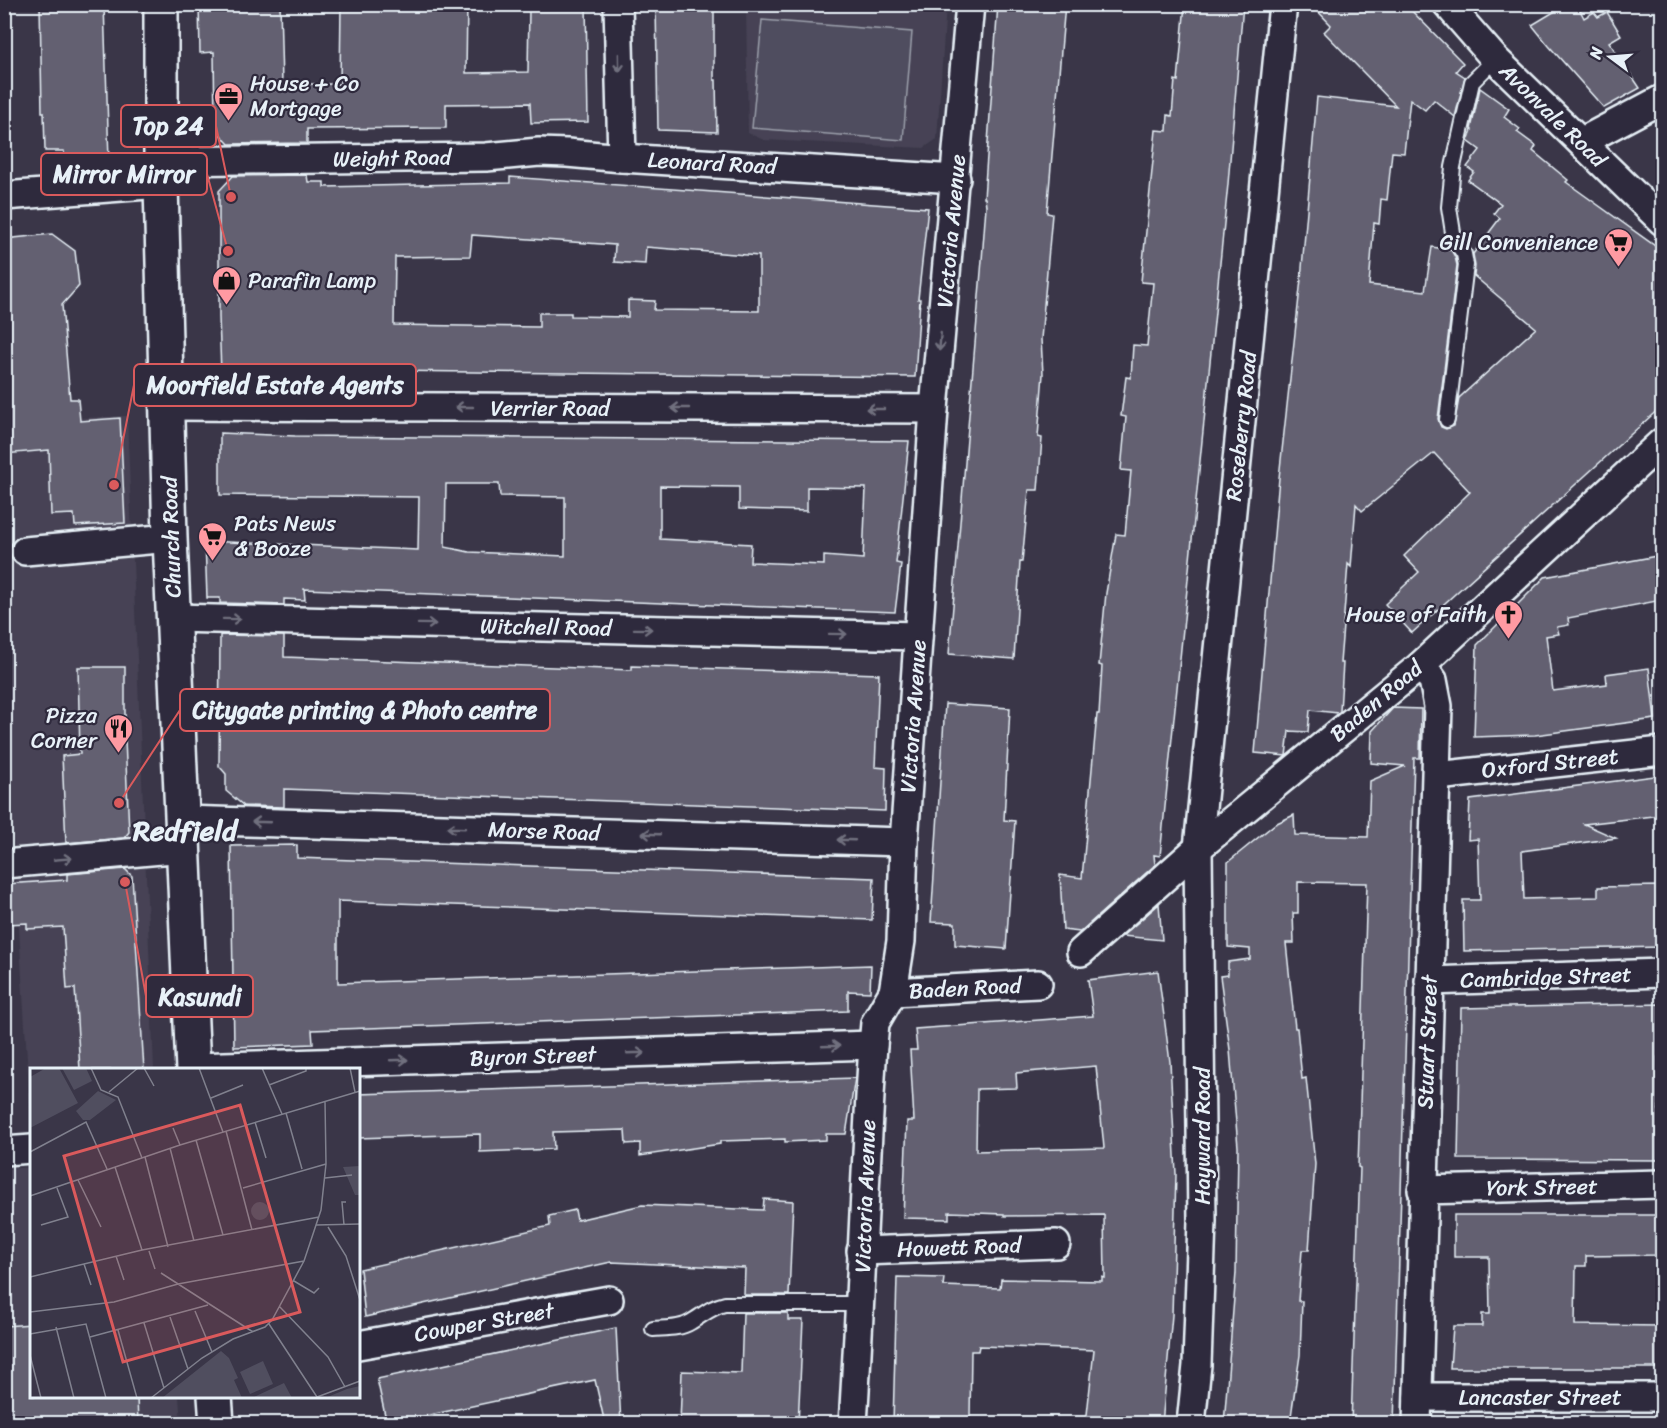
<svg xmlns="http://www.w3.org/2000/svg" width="1667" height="1428" font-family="Sriracha,sans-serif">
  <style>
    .built { fill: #464354 }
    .green { fill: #504e5f; stroke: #9ca0ac; stroke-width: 1.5 }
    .building { fill: #636171; stroke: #e8f1f8; stroke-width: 1.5; fill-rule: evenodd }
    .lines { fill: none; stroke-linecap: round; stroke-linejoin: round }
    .lane-casing { stroke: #e8f1f8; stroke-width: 18 }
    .street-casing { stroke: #e8f1f8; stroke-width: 32 }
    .primary-casing { stroke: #e8f1f8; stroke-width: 38 }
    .lane { stroke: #2f2a3d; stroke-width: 14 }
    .street { stroke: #2f2a3d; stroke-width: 27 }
    .primary { stroke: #2f2a3d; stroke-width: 33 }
    .oneway { stroke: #70707e }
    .labels { text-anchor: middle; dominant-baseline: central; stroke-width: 4.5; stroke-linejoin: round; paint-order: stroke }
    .poi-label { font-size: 22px; fill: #e8f1f8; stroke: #2f2a3d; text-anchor: start }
    .street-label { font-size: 22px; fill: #e8f1f8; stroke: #2f2a3d }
    .district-label { font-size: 28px; font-weight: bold; fill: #e8f1f8; stroke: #2f2a3d }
    .inset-road { fill: none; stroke: #80818e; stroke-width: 1.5 }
    .view { fill: #da5a5c; fill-opacity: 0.15; stroke: #da5a5c; stroke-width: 3 }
    .inset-edge { fill: none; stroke: #e8f1f8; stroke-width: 3 }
    .leader { fill: none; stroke: #da5a5c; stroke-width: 2 }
    .callout-dot { fill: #da5a5c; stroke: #2f2a3d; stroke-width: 2 }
    .callout { fill: #2f2a3d; stroke: #da5a5c; stroke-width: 2 }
    .callout-label { font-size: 24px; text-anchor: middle; font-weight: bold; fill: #e8f1f8 }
  </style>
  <rect width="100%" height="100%" fill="#3a3648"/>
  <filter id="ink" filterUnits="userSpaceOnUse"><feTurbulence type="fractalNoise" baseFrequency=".0167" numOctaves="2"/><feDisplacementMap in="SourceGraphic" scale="12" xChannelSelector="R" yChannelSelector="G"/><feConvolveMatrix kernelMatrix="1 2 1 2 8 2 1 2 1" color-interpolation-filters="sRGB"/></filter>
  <g filter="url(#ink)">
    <g class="built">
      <path d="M746,5H946L937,139L924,148L764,140L748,133Z"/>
      <path d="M127,416L154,1069L32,1070L31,1122L7,736L4,638V454L44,450L80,418Z"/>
      <path d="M31,1167L32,1396L179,1397L181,1423H5L4,1169Z"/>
    </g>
    <path class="green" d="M762,20L912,32L903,140L752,128Z"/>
    <g class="building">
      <path d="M40,4H104L109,161L65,163L64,151H45L44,112H42Z"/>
      <path d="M199,4H280L282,84H340L341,4H467L466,73L528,72L529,8H543V4H586L588,122L531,123L530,103L446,104V128L307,129V143L229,144L215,129L214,52L200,53Z"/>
      <path d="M656,4H714V80H716L717,132L658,130Z"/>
      <path d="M998,4H1065L1047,213L1052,214L1041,339L1043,374L1038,437L1042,438L1038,490H1029L1022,562H1020L1014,659L949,654L982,260L986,206L985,198H984Z"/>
      <path d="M1185,4H1243L1228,184L1160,856L1154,855L1155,865L1080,932L1063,930L1060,875L1082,878L1097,714H1099L1102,666L1099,665L1106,593L1116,534L1125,535L1131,471L1121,470L1126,417L1121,416L1126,377L1131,378L1133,345L1147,346L1153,283L1141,282L1156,130L1167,131L1168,115L1172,116L1175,80L1178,81Z"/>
      <path d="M1311,4H1405L1463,63L1456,71L1465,77L1455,117L1434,100L1425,110L1410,99L1404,153L1392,152L1387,200L1381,199L1379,224L1374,223L1369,285L1425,291L1432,247L1451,250L1455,257L1457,265L1438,419L1441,427L1446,429L1454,426L1459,398L1536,328L1474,276L1475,266L1473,254L1500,218L1494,213L1501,204L1468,180L1474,172L1467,167L1480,150L1468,141L1472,130L1471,129L1480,88L1509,109L1504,117L1520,129L1517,132L1536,146L1533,151L1568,180L1566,182L1662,251V406L1412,633L1385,604L1419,572L1404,556L1470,492L1434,453L1362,511L1356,504L1351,567L1348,564L1340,663H1343L1340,711L1338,713L1310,710L1308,732L1289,731L1286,756L1255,753L1279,478L1301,279L1317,97L1396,106L1324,32L1331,25Z"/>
      <path d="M1567,4H1577L1584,18L1594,12L1598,17L1607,12L1621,35L1609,42L1640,88L1604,108L1549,46L1532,25Z"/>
      <path d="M307,175L308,182H324V187L510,183V177L928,208L918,299H920L915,377L299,370V375L221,373L219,317V191L233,176ZM472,235L615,245L614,262L645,264L646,247L759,256V311L654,310L655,301L628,300V317L571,316V313H539V327L394,325L395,257L470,256Z"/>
      <path d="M52,234L75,251L79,286L62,305L70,399H78L80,421L120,418L125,523L75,526L74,514L51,515L49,450L4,454V239Z"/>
      <path d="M220,433L295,436L909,441L896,563L901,564L895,612L304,589L305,600L284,599V605L220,603V598H207L205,541L418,550L419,497L220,495ZM446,484H499L500,496L565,497V556L469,552L445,547ZM660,486L739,487V509L807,511V487L866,488L863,559L824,556V565L750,562L751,544L660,539Z"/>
      <path d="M1662,555V600L1568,618L1569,625L1557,627L1559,634L1546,636L1553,691L1607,684L1606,674L1649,668L1655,719L1535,735L1474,737L1477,645L1545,577Z"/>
      <path d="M220,635L284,636V657L632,670V666L879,674L875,767L886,768L885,811L284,789V807L244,806L226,791V774L219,766Z"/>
      <path d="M78,667H125V739L129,832L124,838L66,843L62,756L80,754Z"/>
      <path d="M945,704L1010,708L1004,820L1015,821L1006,949L955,945V923L931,922Z"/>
      <path d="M1393,708L1421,709L1420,758H1414L1394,1424H1351L1360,1168L1358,1167L1367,883L1298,882V913H1293L1294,943H1286L1295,1028H1297L1302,1079L1306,1078L1315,1164L1309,1250H1302L1298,1301H1302L1300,1355L1290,1423L1269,1421V1424H1224L1236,1273L1238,1147L1230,1050L1220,976L1228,975V962L1250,959V949L1228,947V862L1275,824L1294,815L1295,835L1368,837L1370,781L1405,766L1371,763L1372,731Z"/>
      <path d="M1662,775V815L1584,824L1616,838L1522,851L1524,899L1598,897V887L1662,886V947L1464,951L1463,900H1480L1478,839L1468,840L1470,800Z"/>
      <path d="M297,845V858L874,878L872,920L338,901V983L871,965L870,992L848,991V1011L312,1030L313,1044L234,1047L231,846Z"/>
      <path d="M125,869L132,876L144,1070H80L75,988L67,989L63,927L27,929V923L7,924L5,884L67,880V874Z"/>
      <path d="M1159,904L1162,940L1122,936Z"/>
      <path d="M1158,971L1170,1062L1176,1174L1172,1315L1162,1424H1086L1094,1350L979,1346L978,1351H971L970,1418L937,1417V1424H893L897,1277L944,1278L943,1286L1000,1288L1001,1279L1102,1281V1277L1105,1278L1104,1215L1004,1216V1214L949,1212V1219L903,1218L907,1121H914L910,1050H917L915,1029L1093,1016L1088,980ZM1096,1066L1104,1148L976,1151L977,1089L1017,1088L1016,1073Z"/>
      <path d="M1662,1004V1057H1658L1659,1117H1662V1160L1458,1159L1461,1008Z"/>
      <path d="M855,1078L846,1134H826V1140L785,1142V1139L720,1141V1144L640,1156V1143L626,1144L625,1130L553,1132L554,1149L480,1152V1134L358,1138V1094Z"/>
      <path d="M764,1199L793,1201L789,1295H744L745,1268L611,1262L365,1317L360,1269L550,1226L549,1216L575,1210L577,1220L642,1205L763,1210Z"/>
      <path d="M1454,1215H1662V1255L1586,1256V1266H1576L1575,1325L1662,1326V1368H1450L1453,1326H1482V1314H1490L1489,1257H1454Z"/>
      <path d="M743,1313H788V1320H803L798,1424H680L682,1371L741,1373Z"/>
      <path d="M32,1324V1396H137L138,1424H4V1326Z"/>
      <path d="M616,1328L621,1424H605L595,1380L387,1424L377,1379Z"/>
    </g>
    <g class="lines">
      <defs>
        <g id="lane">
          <path d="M1447,420L1466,265L1464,254L1454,239L1449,207L1453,167L1472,82L1495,59"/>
          <path d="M653,1329C665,1328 680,1329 691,1322C703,1315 711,1307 725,1304H861"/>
        </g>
        <g id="street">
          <path d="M618,4L622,158"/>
          <path d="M1447,4L1495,59L1662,221"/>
          <path d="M1581,142L1662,99"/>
          <path d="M162,161L486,157L539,152L567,153L622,158L956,179"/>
          <path d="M4,196L161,184"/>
          <path d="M167,406L934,409"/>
          <path d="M25,551L170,538"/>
          <path d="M174,618L918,636"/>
          <path d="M1437,776L1662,751"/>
          <path d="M183,820L904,842"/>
          <path d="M4,864L184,848"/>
          <path d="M1081,952L1198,848L1420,666L1662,442"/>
          <path d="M1429,981L1662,973"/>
          <path d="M893,992L1038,984"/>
          <path d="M193,1067L873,1045"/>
          <path d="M4,1151L32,1149"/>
          <path d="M1422,1190L1662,1184"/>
          <path d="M861,1251L1056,1244"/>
          <path d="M358,1345L609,1300"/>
          <path d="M1418,1397H1662"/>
          <path d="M853,1424C861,1297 865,1171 873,1045L875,1023L893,992L901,941L904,842L934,409L970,4"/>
          <path d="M1191,1424L1197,1365L1202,1221L1198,848L1283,4"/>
          <path d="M1417,1424L1438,706L1433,680L1420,666"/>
        </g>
        <g id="primary">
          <path d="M161,4V184L170,538L193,1070"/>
          <path d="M215,1396L217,1424"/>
        </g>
      </defs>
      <use href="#lane" class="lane-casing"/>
      <use href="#street" class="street-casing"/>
      <use href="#primary" class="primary-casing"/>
      <use href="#lane" class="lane"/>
      <use href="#street" class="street"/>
      <use href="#primary" class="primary"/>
    </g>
    <defs><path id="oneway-shaft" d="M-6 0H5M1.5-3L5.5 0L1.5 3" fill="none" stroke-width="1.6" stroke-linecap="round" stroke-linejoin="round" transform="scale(1.5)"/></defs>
    <g class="oneway">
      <use href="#oneway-shaft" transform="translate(619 63) rotate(89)"/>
      <use href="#oneway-shaft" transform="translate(940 342) rotate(95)"/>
      <use href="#oneway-shaft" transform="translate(464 407) rotate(-180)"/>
      <use href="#oneway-shaft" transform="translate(680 408) rotate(-180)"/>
      <use href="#oneway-shaft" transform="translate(875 409) rotate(-180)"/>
      <use href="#oneway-shaft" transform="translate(232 619) rotate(1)"/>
      <use href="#oneway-shaft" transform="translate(427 624) rotate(1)"/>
      <use href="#oneway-shaft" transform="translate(643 629) rotate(1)"/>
      <use href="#oneway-shaft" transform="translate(838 634) rotate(1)"/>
      <use href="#oneway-shaft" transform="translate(261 822) rotate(-178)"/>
      <use href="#oneway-shaft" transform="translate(456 828) rotate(-178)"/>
      <use href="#oneway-shaft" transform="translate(651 834) rotate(-178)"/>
      <use href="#oneway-shaft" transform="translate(846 840) rotate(-178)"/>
      <use href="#oneway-shaft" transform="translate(63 859) rotate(-5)"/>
      <use href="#oneway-shaft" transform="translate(831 1046) rotate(-2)"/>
      <use href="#oneway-shaft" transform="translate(636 1053) rotate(-2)"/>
      <use href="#oneway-shaft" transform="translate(399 1060) rotate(-2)"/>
    </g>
  </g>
  <defs>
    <symbol id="office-pin" viewBox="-11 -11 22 30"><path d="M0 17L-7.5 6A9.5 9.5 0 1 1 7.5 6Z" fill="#ff9aa2" stroke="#2f2a3d"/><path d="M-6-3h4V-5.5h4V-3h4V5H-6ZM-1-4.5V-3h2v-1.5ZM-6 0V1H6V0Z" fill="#111"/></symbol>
    <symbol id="supermarket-pin" viewBox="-11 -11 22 30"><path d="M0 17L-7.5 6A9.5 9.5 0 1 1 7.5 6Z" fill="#ff9aa2" stroke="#2f2a3d"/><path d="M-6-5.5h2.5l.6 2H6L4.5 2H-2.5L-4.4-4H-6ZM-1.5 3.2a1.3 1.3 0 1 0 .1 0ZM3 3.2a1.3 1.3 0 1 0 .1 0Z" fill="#111"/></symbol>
    <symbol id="shop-pin" viewBox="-11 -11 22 30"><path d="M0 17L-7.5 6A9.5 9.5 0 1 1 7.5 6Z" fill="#ff9aa2" stroke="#2f2a3d"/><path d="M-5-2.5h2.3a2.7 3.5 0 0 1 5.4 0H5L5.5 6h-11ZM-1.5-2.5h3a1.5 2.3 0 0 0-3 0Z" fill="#111"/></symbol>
    <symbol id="church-pin" viewBox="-11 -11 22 30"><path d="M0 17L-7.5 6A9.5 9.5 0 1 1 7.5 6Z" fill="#ff9aa2" stroke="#2f2a3d"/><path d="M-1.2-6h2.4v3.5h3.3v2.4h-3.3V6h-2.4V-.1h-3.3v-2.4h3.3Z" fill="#111"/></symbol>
    <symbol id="restaurant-pin" viewBox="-11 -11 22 30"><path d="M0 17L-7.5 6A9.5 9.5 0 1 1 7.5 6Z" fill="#ff9aa2" stroke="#2f2a3d"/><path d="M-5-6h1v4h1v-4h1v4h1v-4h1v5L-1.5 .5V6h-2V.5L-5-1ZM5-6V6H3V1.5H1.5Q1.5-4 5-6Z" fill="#111"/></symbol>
  </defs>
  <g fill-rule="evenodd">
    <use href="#office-pin" x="212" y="80" width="33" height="45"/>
    <use href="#supermarket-pin" x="1602" y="226" width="33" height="45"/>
    <use href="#shop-pin" x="210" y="264" width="33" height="45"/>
    <use href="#supermarket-pin" x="196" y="520" width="33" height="45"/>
    <use href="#church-pin" x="1492" y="598" width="33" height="45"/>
    <use href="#restaurant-pin" x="102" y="712" width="33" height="45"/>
  </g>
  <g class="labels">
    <g class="poi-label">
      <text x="250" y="83">House + Co<tspan x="250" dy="25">Mortgage</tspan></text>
      <text x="1598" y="242" text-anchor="end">Gill Convenience</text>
      <text x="248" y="280">Parafin Lamp</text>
      <text x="234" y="523">Pats News<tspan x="234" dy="25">&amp; Booze</tspan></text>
      <text x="1487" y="614" text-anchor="end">House of Faith</text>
      <text x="97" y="715" text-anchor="end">Pizza<tspan x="97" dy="25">Corner</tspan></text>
    </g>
    <g class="street-label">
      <text transform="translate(1553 115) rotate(44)">Avonvale Road</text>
      <text transform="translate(392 158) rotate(-1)">Weight Road</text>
      <text transform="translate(712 163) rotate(3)">Leonard Road</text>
      <text transform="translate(951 231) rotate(-85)">Victoria Avenue</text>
      <text x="550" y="408">Verrier Road</text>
      <text transform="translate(1241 426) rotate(-84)">Roseberry Road</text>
      <text transform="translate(171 537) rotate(-92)">Church Road</text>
      <text transform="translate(546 627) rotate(1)">Witchell Road</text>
      <text transform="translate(1376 701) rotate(-40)">Baden Road</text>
      <text transform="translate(913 716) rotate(-86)">Victoria Avenue</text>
      <text transform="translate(1550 763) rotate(-6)">Oxford Street</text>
      <text transform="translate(544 831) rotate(2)">Morse Road</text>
      <text transform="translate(1546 977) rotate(-2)">Cambridge Street</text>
      <text transform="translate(965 988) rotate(-3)">Baden Road</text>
      <text transform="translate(1427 1042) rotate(-88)">Stuart Street</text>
      <text transform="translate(533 1056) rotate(-2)">Byron Street</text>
      <text transform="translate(1202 1136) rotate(-90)">Hayward Road</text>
      <text transform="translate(1542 1187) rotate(-1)">York Street</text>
      <text transform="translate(865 1196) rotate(-88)">Victoria Avenue</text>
      <text transform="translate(959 1247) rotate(-2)">Howett Road</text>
      <text transform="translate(484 1322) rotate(-10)">Cowper Street</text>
      <text x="1540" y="1397">Lancaster Street</text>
    </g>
    <g class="district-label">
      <text x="185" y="830">Redfield</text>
    </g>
  </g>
  <g transform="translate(30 1068)">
    <rect width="330" height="330" fill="#3a3648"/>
    <path d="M16,0H29L48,35L0,60V9ZM32,0H56L62,13L44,22ZM68,23L86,32L60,52H53L46,43ZM330,98V127H325L313,99ZM221 143a9 9 0 1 1 18 0a9 9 0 1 1-18 0ZM191,283L199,290L208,310L204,312L212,330H132ZM233,293L243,316L220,326L210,304ZM254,315L262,330H222ZM330,318V330H295L317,321Z" fill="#504e5f"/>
    <path class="inset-road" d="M61,0L71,22L88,29L112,90M114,0L124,18M169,0L193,64M232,0L252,46M320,0L325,24M239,17L276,3V0M79,24L108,0M181,30L213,17M256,45L272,101M225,54L236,90M143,60L150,77M196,63L222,162M166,72L193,167M140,80L164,173M0,84L56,54L77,101M115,89L138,179M85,99L112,182M295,110L322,107M48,112L71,159M213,120L296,96M0,128L150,77L330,23M11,157L38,149L27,120M286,157L330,156M314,157L312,134H316M298,159L316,188L330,232M119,183L125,201M86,188L94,212M54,196L61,217M131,205L223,264M0,209L112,182L289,149M264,213L284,225L289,220M249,238L298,289L315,319M165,243L182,284M0,244L84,234L148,216L274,193M140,249L158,301M114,255L134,320M239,256L287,329L330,313M26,259L44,330M88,262L107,330M0,266L56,256L76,330M60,269L178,237M0,287L11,330M121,330L172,290L203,271L235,259L242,252L274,193L291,142L296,96L295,33"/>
    <path class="view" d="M210,37L270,244L93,294L34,88Z"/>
    <rect width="330" height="330" class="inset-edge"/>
  </g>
  <path class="leader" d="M231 197L216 126M228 251L207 174M114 485L134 385M119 803L180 710M125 882L146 996"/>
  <g class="callout-dot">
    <circle cx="231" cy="197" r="6"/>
    <circle cx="228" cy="251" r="6"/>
    <circle cx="114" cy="485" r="6"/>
    <circle cx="119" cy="803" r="6"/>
    <circle cx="125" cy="882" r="6"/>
  </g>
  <g class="callout">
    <rect x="121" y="105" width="95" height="42" rx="6"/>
    <rect x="41" y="153" width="166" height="42" rx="6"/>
    <rect x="134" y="364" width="282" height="42" rx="6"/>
    <rect x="180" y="689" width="370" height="42" rx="6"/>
    <rect x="146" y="975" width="107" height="42" rx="6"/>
  </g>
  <g class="callout-label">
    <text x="168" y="134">Top 24</text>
    <text x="124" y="182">Mirror Mirror</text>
    <text x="275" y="393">Moorfield Estate Agents</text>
    <text x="365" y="718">Citygate printing &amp; Photo centre</text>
    <text x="200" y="1005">Kasundi</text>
  </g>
  <rect width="1667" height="1428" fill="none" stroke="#2f2a3d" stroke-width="24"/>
  <rect x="12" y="12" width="1643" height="1404" fill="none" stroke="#e8f1f8" stroke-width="2" filter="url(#ink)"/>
  <g transform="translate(1610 57) rotate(286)" stroke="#2f2a3d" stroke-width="4.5" paint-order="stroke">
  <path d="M0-4.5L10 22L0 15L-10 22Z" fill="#e8f1f8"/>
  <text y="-9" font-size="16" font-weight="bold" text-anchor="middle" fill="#e8f1f8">N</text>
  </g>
</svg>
